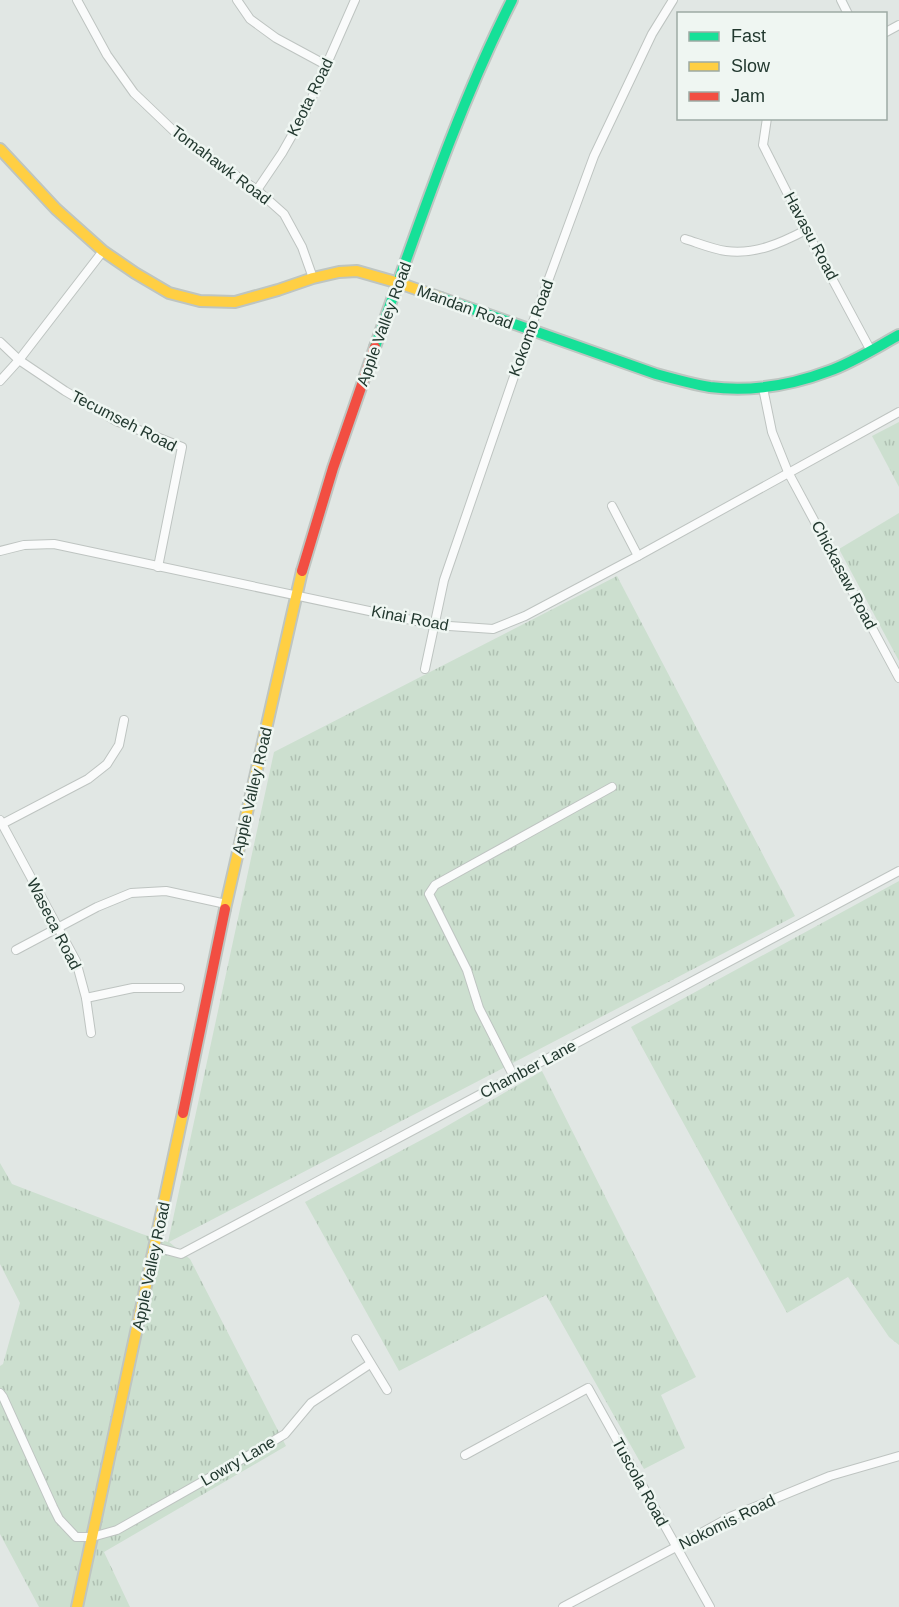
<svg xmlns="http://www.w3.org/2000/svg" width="899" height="1607" font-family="Arial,sans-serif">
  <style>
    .grass { fill: url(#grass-tufts) }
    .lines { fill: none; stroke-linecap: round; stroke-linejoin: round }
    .street-casing { stroke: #bec4c1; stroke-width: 10 }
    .fast-casing { stroke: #bec5c1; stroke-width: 14 }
    .slow-casing { stroke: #bec5c1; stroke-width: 14 }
    .jam-casing { stroke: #bec5c1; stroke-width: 14 }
    .street { stroke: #fafbfb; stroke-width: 8 }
    .fast { stroke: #16e098; stroke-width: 10 }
    .slow { stroke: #ffcf43; stroke-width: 10 }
    .jam { stroke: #f24e42; stroke-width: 10 }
    .labels { text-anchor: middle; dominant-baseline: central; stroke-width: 5; stroke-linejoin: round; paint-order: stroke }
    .street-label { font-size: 16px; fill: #22382f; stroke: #eff6f2 }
  </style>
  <defs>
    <pattern id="grass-tufts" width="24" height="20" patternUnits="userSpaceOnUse" patternTransform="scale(1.5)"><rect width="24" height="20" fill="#ccdfcf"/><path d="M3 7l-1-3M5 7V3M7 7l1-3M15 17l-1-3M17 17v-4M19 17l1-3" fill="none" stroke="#afc0b2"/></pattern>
  </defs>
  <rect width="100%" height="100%" fill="#e1e7e4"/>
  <g class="grass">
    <path d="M899,422V487L872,436Z"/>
    <path d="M899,513V661L839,549Z"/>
    <path d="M617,576L795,916L169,1242L190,1259L286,1446L104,1552L130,1607H39L0,1534V1366L3,1364L20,1303L0,1264V1163L12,1184L142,1234L168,1242L274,752Z"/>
    <path d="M899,881V1345L889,1337L848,1277L787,1313L631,1027Z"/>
    <path d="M542,1071L696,1377L661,1395L685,1448L644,1469L546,1295L399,1371L305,1202L440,1130Z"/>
  </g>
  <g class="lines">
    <defs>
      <g id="street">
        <path d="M77,0L107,55L134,93L179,136L257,190L284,214L302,247L313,278"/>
        <path d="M237,0L250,19L276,38L326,65"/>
        <path d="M841,0L848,14"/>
        <path d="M886,32L899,25"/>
        <path d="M767,118L763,145L806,230L871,351"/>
        <path d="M257,190L282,153L307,109L355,0"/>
        <path d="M685,239C698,243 712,249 726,251C755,255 781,243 806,230"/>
        <path d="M0,342L19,360L65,391L116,421L182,447L158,567"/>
        <path d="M0,381L19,360L103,251"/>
        <path d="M763,388L772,432L788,472L899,678"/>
        <path d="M612,506L638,556"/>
        <path d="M0,551L24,545L54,544L435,625L493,629L525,616L638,556L899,412"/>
        <path d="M425,669L444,580L530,330L594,156L652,34L673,0"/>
        <path d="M0,820L76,961L86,998L91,1033"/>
        <path d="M2,824L88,779L107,764L119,745L124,720"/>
        <path d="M16,950L97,907L131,893L166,891L226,904"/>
        <path d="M86,998L133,988H180"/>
        <path d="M514,1077L479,1008L467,970L429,894L435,885L612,787"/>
        <path d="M155,1247L181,1254L899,871"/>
        <path d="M356,1339L387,1390"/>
        <path d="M0,1393L3,1397L53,1507L59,1519L76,1537H92L117,1530L260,1449L285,1434L311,1403L370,1364"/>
        <path d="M465,1455L588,1388L710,1607"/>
        <path d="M563,1607L676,1547L730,1517L830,1476L899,1456"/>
      </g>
      <g id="fast">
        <path d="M441,298L656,374C674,379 692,384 710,387C750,392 792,385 829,371C852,363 877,347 899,335"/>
        <path d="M375,347C417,231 456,111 512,0"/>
      </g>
      <g id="slow">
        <path d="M0,149L56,209L103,251L135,273L169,293L200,301L235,302L278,290L313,278L339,272L357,271L399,283L441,298"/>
        <path d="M225,909L302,571"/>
        <path d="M77,1607L183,1113"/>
      </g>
      <g id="jam">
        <path d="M302,571L333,468L375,347"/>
        <path d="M183,1113L225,909"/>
      </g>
    </defs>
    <use href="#street" class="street-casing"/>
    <use href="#fast" class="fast-casing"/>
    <use href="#slow" class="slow-casing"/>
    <use href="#jam" class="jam-casing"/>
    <use href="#street" class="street"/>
    <use href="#fast" class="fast"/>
    <use href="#slow" class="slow"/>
    <use href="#jam" class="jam"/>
  </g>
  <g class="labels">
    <g class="street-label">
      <text transform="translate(310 97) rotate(-64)">Keota Road</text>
      <text transform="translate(221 165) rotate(37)">Tomahawk Road</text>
      <text transform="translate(811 236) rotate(62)">Havasu Road</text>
      <text transform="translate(465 307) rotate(20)">Mandan Road</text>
      <text transform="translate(384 324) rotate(-70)">Apple Valley Road</text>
      <text transform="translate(531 328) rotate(-70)">Kokomo Road</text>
      <text transform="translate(124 421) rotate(27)">Tecumseh Road</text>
      <text transform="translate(844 575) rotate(62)">Chickasaw Road</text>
      <text transform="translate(410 618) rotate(11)">Kinai Road</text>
      <text transform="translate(252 791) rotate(-77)">Apple Valley Road</text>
      <text transform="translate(54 924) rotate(63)">Waseca Road</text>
      <text transform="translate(528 1069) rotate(-28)">Chamber Lane</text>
      <text transform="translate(151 1266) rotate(-78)">Apple Valley Road</text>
      <text transform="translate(238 1461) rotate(-30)">Lowry Lane</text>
      <text transform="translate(640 1482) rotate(61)">Tuscola Road</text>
      <text transform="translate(727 1522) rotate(-26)">Nokomis Road</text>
    </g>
  </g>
  <rect x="677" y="12" width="210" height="108" fill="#eff6f2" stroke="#9daaa4" stroke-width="1.5"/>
  <rect x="689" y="32" width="30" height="9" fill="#16e098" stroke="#9daaa4" stroke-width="1.5"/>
  <text x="731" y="42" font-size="18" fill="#22382f">Fast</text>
  <rect x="689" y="62" width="30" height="9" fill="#ffcf43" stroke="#9daaa4" stroke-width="1.5"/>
  <text x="731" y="72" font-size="18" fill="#22382f">Slow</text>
  <rect x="689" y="92" width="30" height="9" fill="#f24e42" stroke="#9daaa4" stroke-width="1.5"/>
  <text x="731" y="102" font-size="18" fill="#22382f">Jam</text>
</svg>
